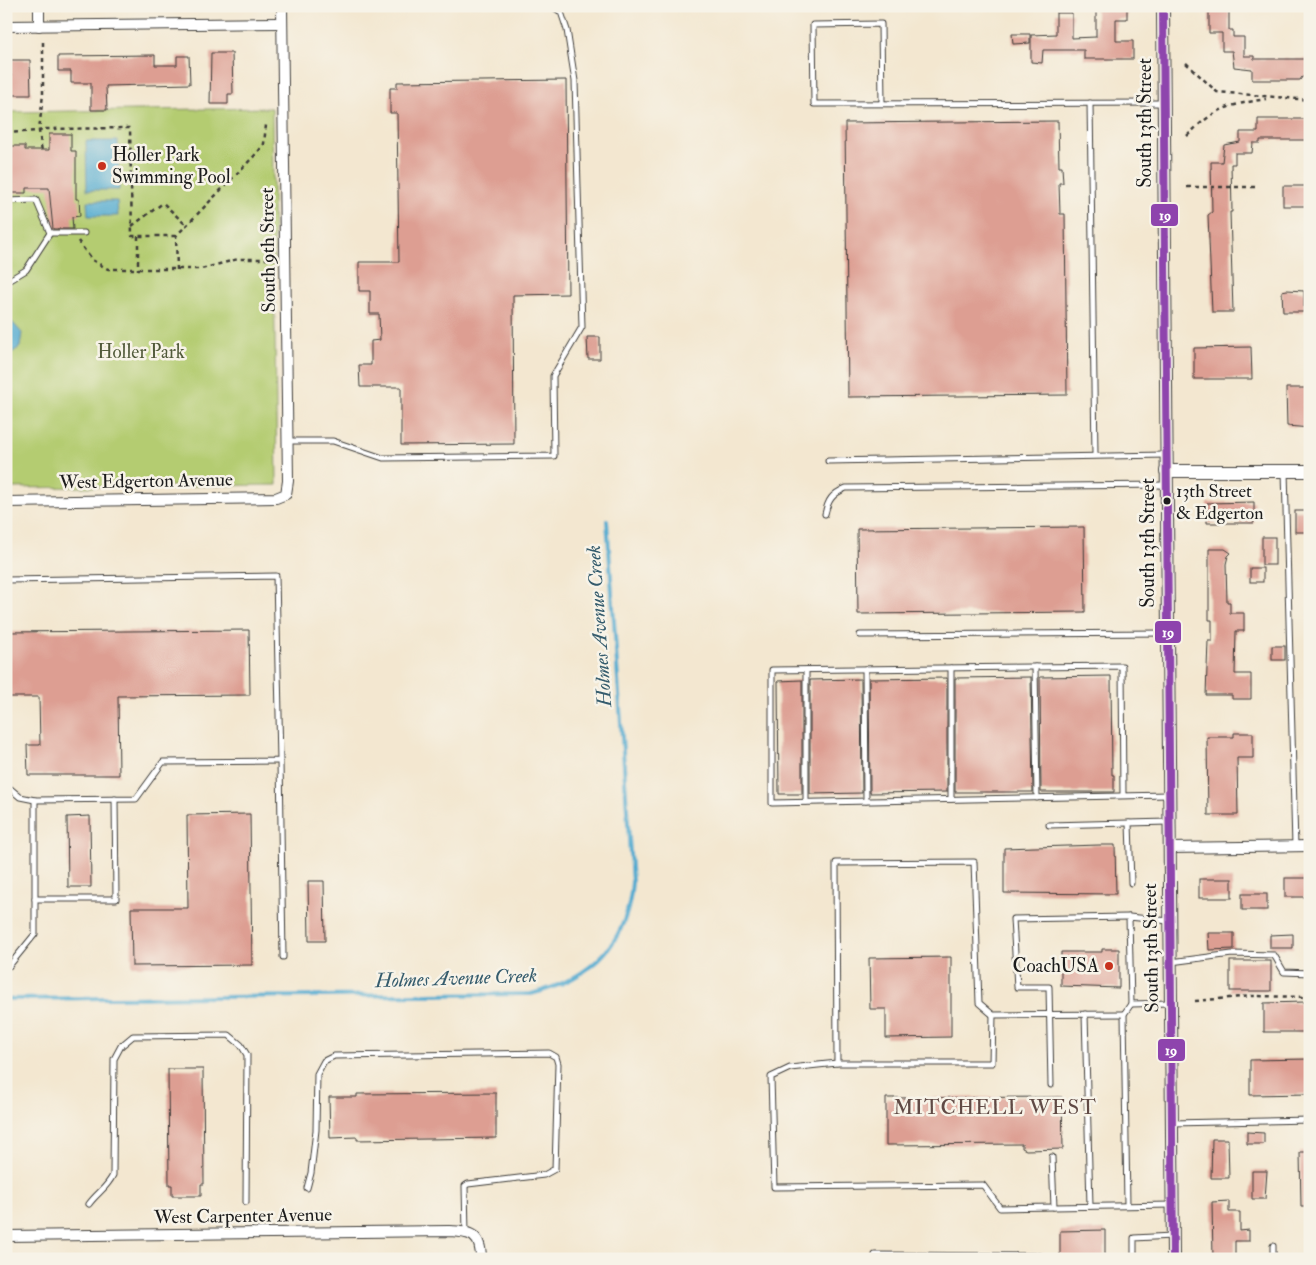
<svg xmlns="http://www.w3.org/2000/svg" width="1316" height="1265" font-family="'IM FELL Double Pica',serif">
  <style>
    .green { fill: #b4cc71; stroke: #687446 }
    .water { fill: #53abd0; stroke: #386476 }
    .lines { fill: none; stroke-linecap: round; stroke-linejoin: round }
    .stream { stroke: #53abd0; stroke-width: 4 }
    .building { fill: #dd9e92 }
    .service-casing { stroke: #3c3a37; stroke-width: 7 }
    .minor-casing { stroke: #3c3a37; stroke-width: 12 }
    .tertiary-casing { stroke: #3c3a37; stroke-width: 14 }
    .path { stroke: #3c3a37; stroke-width: 2.5; stroke-dasharray: 4 4; stroke-linecap: butt }
    .service { stroke: #fff; stroke-width: 5 }
    .minor { stroke: #fff; stroke-width: 10 }
    .tertiary { stroke: #fff; stroke-width: 12 }
    .bus-1-casing { stroke: #f7f3e8; stroke-width: 11 }
    .bus-1 { stroke: #8e44ad; stroke-width: 8 }
    .poi-dot { fill: #c8321e; stroke: #f7f3e8; stroke-width: 2 }
    .bus-dot { fill: #1c1c1c; stroke: #f7f3e8; stroke-width: 2 }
    .labels { text-anchor: middle; dominant-baseline: central; stroke-width: 5; stroke-linejoin: round; paint-order: stroke }
    .bus-label { font-size: 18px; fill: #1c1c1c; stroke: #f7f3e8; text-anchor: start }
    .street-label { font-size: 19px; fill: #1c1c1c; stroke: #f7f3e8 }
    .poi-label { font-size: 19px; fill: #1c1c1c; stroke: #f7f3e8; text-anchor: start }
    .park-label { font-size: 19px; fill: #515a3a; stroke: #f7f3e8 }
    .water-label { font-size: 20px; font-style: italic; fill: #355c6d; stroke: #f7f3e8 }
    .quarter-label { font-size: 21px; letter-spacing: 1px; fill: #604a45; stroke: #f7f3e8 }
    .line-badge { stroke: #f7f3e8; stroke-width: 2 }
    .badge-label { font-size: 14px; text-anchor: middle; font-weight: bold; fill: #fff }
  </style>
  <rect width="100%" height="100%" fill="#f7f3e8"/>
  <filter id="ink" filterUnits="userSpaceOnUse"><feTurbulence type="fractalNoise" baseFrequency=".02" numOctaves="2"/><feDisplacementMap in="SourceGraphic" scale="10" xChannelSelector="R" yChannelSelector="G"/><feConvolveMatrix kernelMatrix="1 2 1 2 8 2 1 2 1" color-interpolation-filters="sRGB"/></filter>
  <filter id="wash" filterUnits="userSpaceOnUse"><feTurbulence type="fractalNoise" baseFrequency=".0096" numOctaves="4" result="noise"/><feDisplacementMap in="SourceGraphic" scale="20" xChannelSelector="R" yChannelSelector="G"/><feGaussianBlur stdDeviation="1.12" result="paint"/><feColorMatrix in="noise" values="0 0 0 0 0 0 0 0 0 0 0 0 0 0 0 0 0 1.4 0 .05"/><feComposite in="paint" operator="in"/></filter>
  <g filter="url(#wash)">
    <rect width="100%" height="100%" fill="#f3e7d0"/>
    <path class="green" d="M272,108L277,485L6,488V112Z"/>
    <g class="water">
      <path d="M86,141H118L119,190H87Z"/>
      <path d="M87,201H117L118,216H88Z"/>
      <path d="M6,321L12,322L22,333L20,347L6,357Z"/>
    </g>
    <g class="lines">
      <path class="stream" d="M6,999L531,994C590,979 628,945 632,882L607,520"/>
    </g>
    <g id="blocks">
      <g class="building">
        <path d="M1096,6H1127V19H1116V41H1133V59H1084V50H1043L1042,63L1031,62V35L1056,34V13H1072V38L1096,37Z"/>
        <path d="M1209,6H1229V30H1233V37H1244V56H1254V59H1310V77H1302L1300,80H1252V69L1234,67L1232,51H1222V33H1209Z"/>
        <path d="M1012,34H1030V43L1013,44Z"/>
        <path d="M211,53H232L233,94H228V104H210Z"/>
        <path d="M155,55V65H177V56H189L190,84L106,86L107,110H91V83H71V71H58V56Z"/>
        <path d="M6,60H30L31,95H12L11,75H6Z"/>
        <path d="M566,80L568,294L513,295L514,444L401,445V387H360L359,365H371V341L380,340L379,314H370V291H359V262H399L397,113H390V88H397V82Z"/>
        <path d="M1258,119H1310V140H1260V143H1253L1252,153H1235V164H1231L1232,212H1230L1233,312H1212L1208,215L1212,212L1211,162H1222L1224,145L1240,142V132H1258Z"/>
        <path d="M1058,121L1059,167H1062L1063,183H1059L1060,214H1065L1067,395L848,397L845,123Z"/>
        <path d="M49,134H71V151H76V199H79L80,216L72,217L73,229H53L49,188H26V193H6V146H25V150H49Z"/>
        <rect x="1283" y="186" width="27" height="20"/>
        <path d="M1287,290L1304,291V312H1283L1282,291Z"/>
        <path d="M587,337H600V359H588Z"/>
        <path d="M1251,347L1252,379H1194V348Z"/>
        <path d="M1286,388H1310V428L1287,426Z"/>
        <path d="M1254,502V523H1207V503Z"/>
        <rect x="1295" y="511" width="15" height="21"/>
        <path d="M1084,527L1085,612L858,614L857,529Z"/>
        <rect x="1262" y="537" width="13" height="28"/>
        <path d="M1209,549H1225L1231,553L1228,556L1226,564L1227,602H1230V613H1244V631H1236L1235,674H1251V699H1232V695H1206L1208,641H1212V620H1209Z"/>
        <rect x="1250" y="568" width="13" height="14"/>
        <path d="M249,630L250,695L118,696L119,775H28L27,745H40L39,697H6V632Z"/>
        <rect x="1272" y="646" width="13" height="14"/>
        <path d="M1111,676L1112,775H1114V792H1041L1040,677Z"/>
        <path d="M1031,677L1033,792H955V678Z"/>
        <path d="M947,678V792L870,793L869,679Z"/>
        <path d="M861,679L862,793L810,794V680Z"/>
        <path d="M802,680V794H779L778,681Z"/>
        <path d="M1234,733H1253V758H1237L1238,815H1208L1207,737H1234Z"/>
        <path d="M250,814L252,965L132,966L131,908H188L187,815Z"/>
        <path d="M90,816L91,887H68L67,817Z"/>
        <path d="M1099,845H1115L1116,894L1004,893V848Z"/>
        <rect x="1285" y="878" width="25" height="19"/>
        <rect x="1199" y="879" width="33" height="19"/>
        <path d="M308,881H324L325,941H309Z"/>
        <rect x="1242" y="894" width="25" height="16"/>
        <path d="M1208,933H1234V949L1209,950Z"/>
        <path d="M1293,934V948H1270V935Z"/>
        <path d="M1102,949H1119V988L1061,986V952H1102Z"/>
        <path d="M951,957V1037L886,1038V1009H870L869,958Z"/>
        <rect x="1230" y="961" width="41" height="30"/>
        <path d="M1305,1002V1032H1264V1003Z"/>
        <path d="M1310,1059V1094L1250,1095V1060Z"/>
        <path d="M168,1069H203L204,1184H201V1196H172V1185H169Z"/>
        <path d="M496,1093V1138L357,1140V1137L330,1138L329,1097H357V1094Z"/>
        <path d="M1062,1097L1063,1149L1026,1150L1022,1148V1144L886,1145V1098Z"/>
        <path d="M1247,1132L1264,1133V1144H1247Z"/>
        <path d="M1212,1139H1228L1229,1178H1211Z"/>
        <path d="M1300,1152H1310V1207H1301Z"/>
        <path d="M1252,1171H1267L1265,1199H1252Z"/>
        <path d="M1229,1201V1212H1240V1231L1249,1230V1241H1235V1259H1213L1212,1202Z"/>
        <path d="M1105,1230V1259H1060V1231Z"/>
      </g>
    </g>
  </g>
  <g filter="url(#ink)">
    <use href="#blocks" fill-opacity="0" stroke="#3c3a37" stroke-width="1"/>
    <g class="lines">
      <defs>
        <g id="service">
          <path d="M1090,103L1095,455"/>
          <path d="M882,104L881,24L813,25L814,104L1164,103"/>
          <path d="M6,201L36,200L50,233H84"/>
          <path d="M6,282L26,270L50,233"/>
          <path d="M288,441H333L383,458L554,456L553,376L582,327L575,81L567,30L561,12L552,6"/>
          <path d="M828,461L1166,455"/>
          <path d="M1285,471L1295,846"/>
          <path d="M825,514C828,500 832,494 846,488L1166,485"/>
          <path d="M6,580L276,576L280,761L163,762L136,799L35,800L20,797L6,785"/>
          <path d="M860,635L1167,633"/>
          <path d="M1035,667L1037,798"/>
          <path d="M951,668V799"/>
          <path d="M865,669L866,801"/>
          <path d="M806,670V802"/>
          <path d="M280,761L283,957"/>
          <path d="M1123,796L1122,666L772,670V803C904,800 1036,798 1168,795"/>
          <path d="M1049,825L1129,823"/>
          <path d="M1131,883L1129,823L1168,822"/>
          <path d="M35,899H116L115,799"/>
          <path d="M1171,962L1232,954L1274,955L1284,972L1310,973"/>
          <path d="M6,966H9L35,934V800"/>
          <path d="M1131,1004L1170,1003"/>
          <path d="M1085,1014L1090,1206"/>
          <path d="M993,1015L992,1063H837L790,1068L771,1077L774,1187L983,1185L1000,1208L1172,1205"/>
          <path d="M837,1063L836,863L974,862L979,1003L993,1015L1124,1014"/>
          <path d="M1051,1085L1049,987H1017L1013,919L1129,917"/>
          <path d="M1172,1123L1310,1120"/>
          <path d="M1052,1157L1054,1207"/>
          <path d="M307,1188L311,1173L316,1130L317,1074L324,1061L334,1056L549,1053L556,1057L558,1064L555,1169L544,1175L468,1184L465,1186L466,1233"/>
          <path d="M89,1204C97,1193 107,1188 113,1175L114,1059L121,1046L133,1036L229,1035L241,1045L247,1055L246,1202"/>
          <path d="M1127,1205L1124,1014L1131,1004L1129,917L1169,921"/>
          <path d="M1273,1246V1259"/>
          <path d="M875,1259V1255L1040,1256V1259"/>
          <path d="M1134,1259V1238L1172,1236"/>
        </g>
        <g id="minor">
          <path d="M6,26L282,23"/>
          <path d="M39,26V6"/>
          <path d="M6,502L276,498L286,494L288,481L282,6"/>
          <path d="M1169,848L1310,846"/>
          <path d="M6,1236L449,1231C471,1232 481,1234 481,1259"/>
        </g>
        <g id="tertiary">
          <path d="M1163,6L1173,1259"/>
          <path d="M1166,471H1310"/>
        </g>
      </defs>
      <use href="#service" class="service-casing"/>
      <use href="#minor" class="minor-casing"/>
      <use href="#tertiary" class="tertiary-casing"/>
      <g class="path">
        <path d="M43,42V94L39,131L46,129L130,128L132,236H176"/>
        <path d="M1186,63L1217,92L1310,100"/>
        <path d="M6,133L39,131L42,152"/>
        <path d="M9,133V146"/>
        <path d="M1187,136C1215,108 1228,105 1266,99"/>
        <path d="M1187,187H1256"/>
        <path d="M132,226L163,203L186,225"/>
        <path d="M138,236V270"/>
        <path d="M78,241L92,260L108,269H201L238,259H276"/>
        <path d="M177,270L176,236L258,152L264,144L266,125"/>
        <path d="M1195,1001L1252,996L1310,997"/>
      </g>
      <use href="#service" class="service"/>
      <use href="#minor" class="minor"/>
      <use href="#tertiary" class="tertiary"/>
      <defs>
        <path id="bus-1" d="M1163,6L1173,1259"/>
      </defs>
      <use href="#bus-1" class="bus-1-casing"/>
      <use href="#bus-1" class="bus-1"/>
    </g>
  </g>
  <g class="poi-dot">
    <circle cx="102" cy="166" r="5"/>
    <circle cx="1109" cy="966" r="5"/>
  </g>
  <circle class="bus-dot" cx="1167" cy="501" r="4.5"/>
  <g class="labels">
    <g class="bus-label">
      <text x="1176" y="491">13th Street<tspan x="1176" dy="22">&amp; Edgerton</tspan></text>
    </g>
    <g class="street-label">
      <text transform="translate(1145 123) rotate(-90)">South 13th Street</text>
      <text transform="translate(268 250) rotate(-91)">South 9th Street</text>
      <text transform="translate(146 481) rotate(-1)">West Edgerton Avenue</text>
      <text transform="translate(1148 543) rotate(-90)">South 13th Street</text>
      <text transform="translate(1151 948) rotate(-91)">South 13th Street</text>
      <text transform="translate(243 1216) rotate(-1)">West Carpenter Avenue</text>
    </g>
    <g class="poi-label">
      <text x="112" y="155">Holler Park<tspan x="112" dy="22">Swimming Pool</tspan></text>
      <text x="1099" y="966" text-anchor="end">CoachUSA</text>
    </g>
    <g class="park-label">
      <text x="141" y="352">Holler Park</text>
    </g>
    <g class="water-label">
      <text transform="translate(599 626) rotate(-94)">Holmes Avenue Creek</text>
      <text transform="translate(456 978) rotate(-2)">Holmes Avenue Creek</text>
    </g>
    <g class="quarter-label">
      <text x="995" y="1107">MITCHELL WEST</text>
    </g>
  </g>
  <g class="line-badge">
    <rect x="1150" y="203" width="29" height="24" rx="5" fill="#8e44ad"/>
    <rect x="1154" y="620" width="28" height="24" rx="5" fill="#8e44ad"/>
    <rect x="1157" y="1038" width="29" height="24" rx="5" fill="#8e44ad"/>
  </g>
  <g class="badge-label">
    <text x="1165" y="220">19</text>
    <text x="1168" y="637">19</text>
    <text x="1171" y="1055">19</text>
  </g>
  <rect width="1316" height="1265" fill="none" stroke="#f7f3e8" stroke-width="25"/>
</svg>
